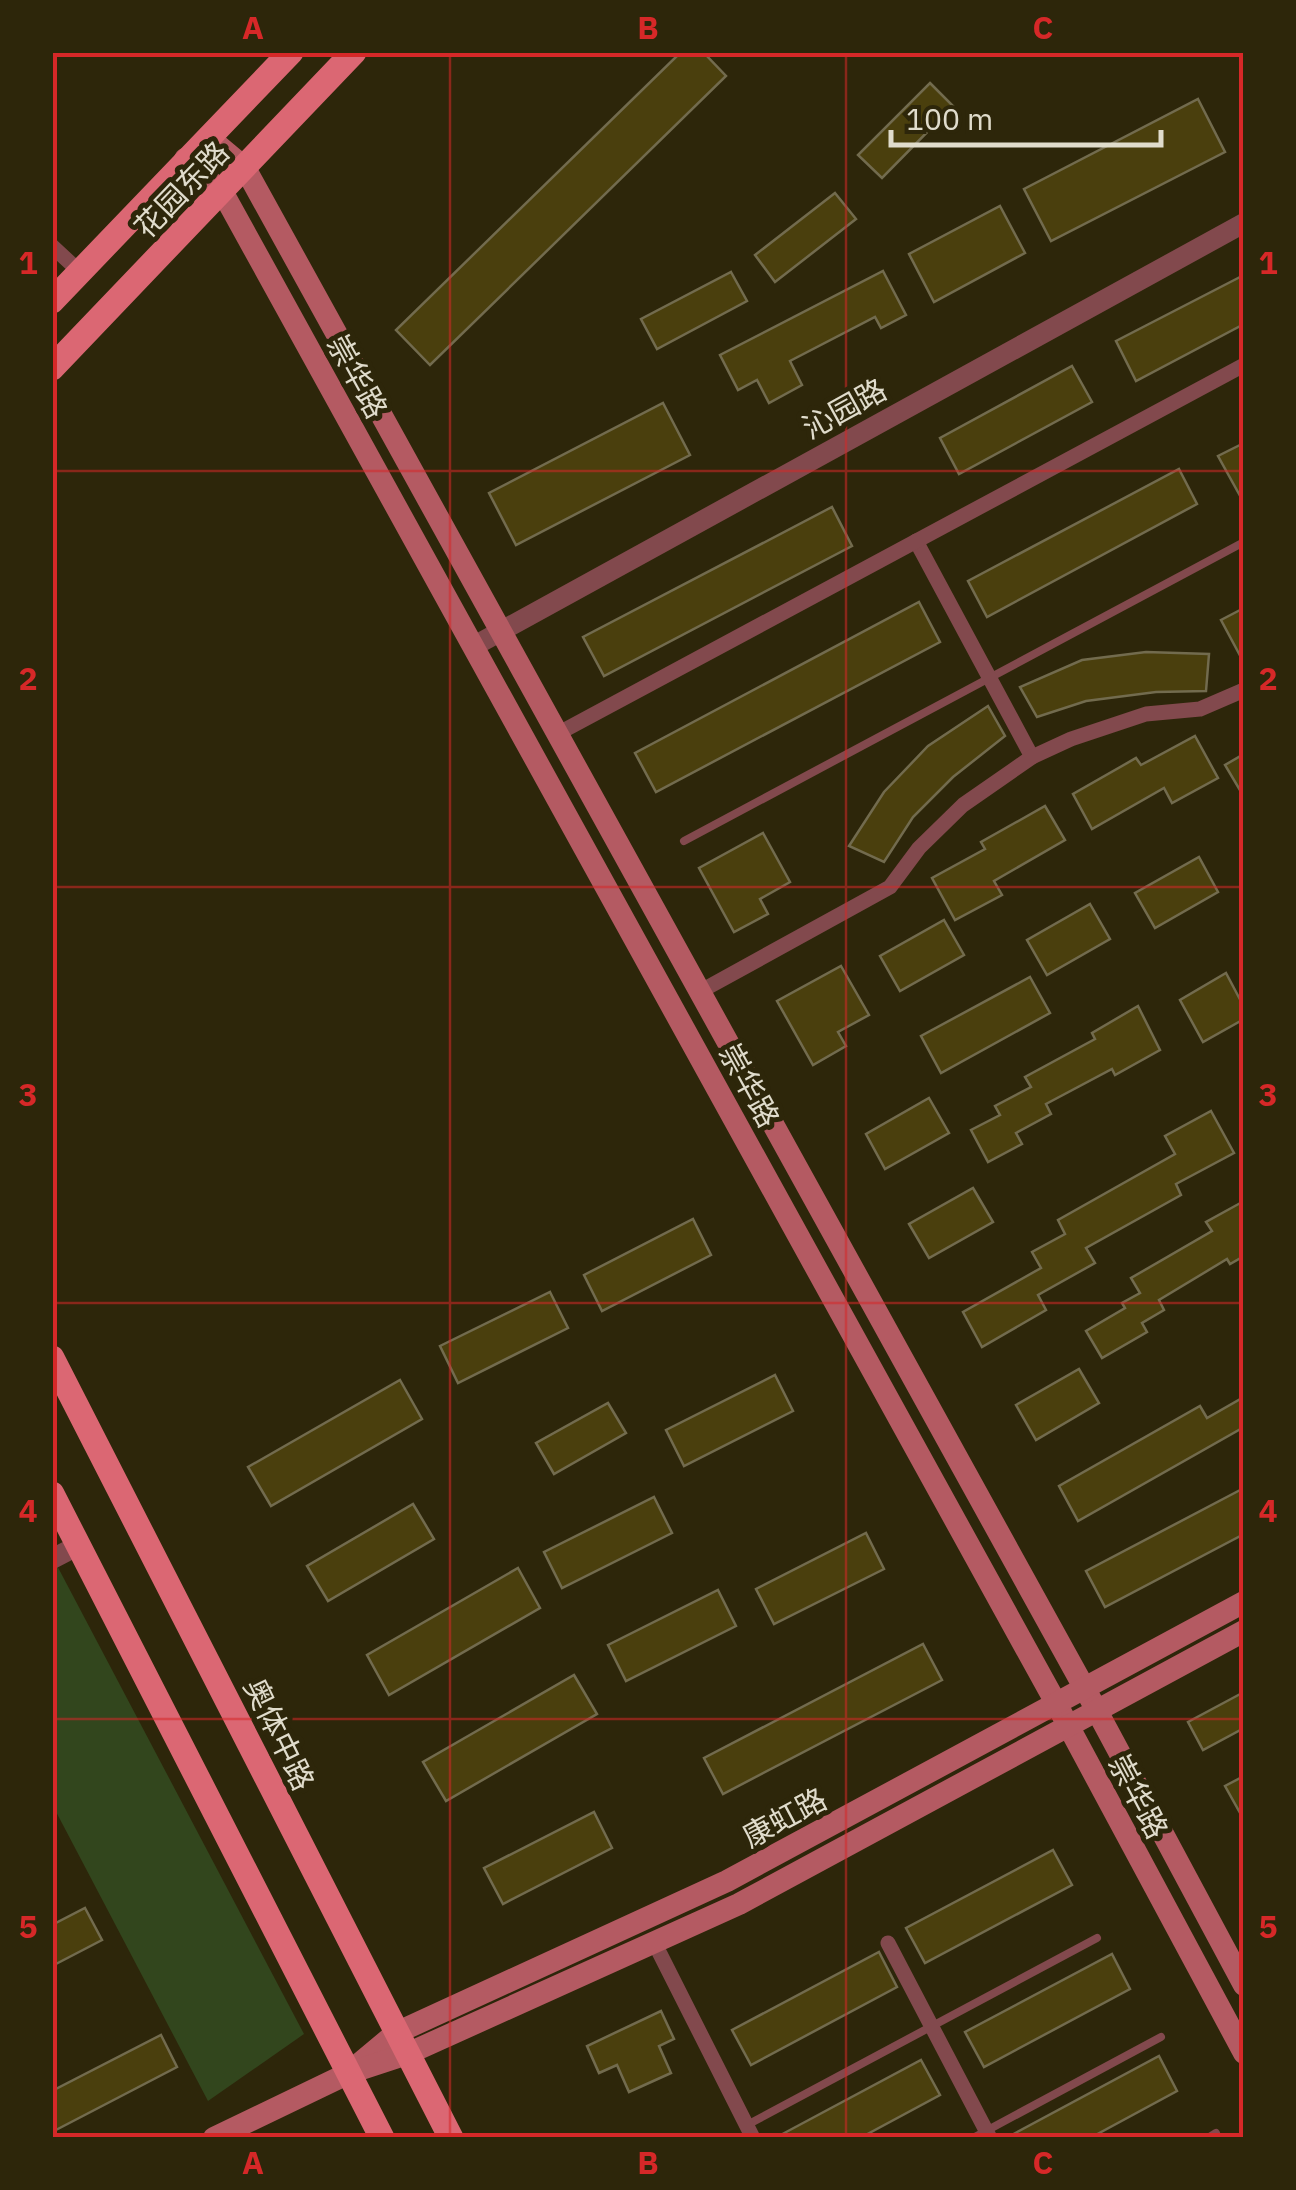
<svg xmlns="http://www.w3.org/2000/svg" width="1296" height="2190" font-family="'IBM Plex Sans','Noto Sans SC',sans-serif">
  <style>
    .green { fill: #32461d }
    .building { fill: #4a3f0d; stroke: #726b4e; stroke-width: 2.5 }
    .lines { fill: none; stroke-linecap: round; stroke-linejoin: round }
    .service { stroke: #82494d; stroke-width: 8 }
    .minor { stroke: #82494d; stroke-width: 15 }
    .tertiary { stroke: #82494d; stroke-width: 20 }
    .secondary { stroke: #b45a62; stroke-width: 22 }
    .primary { stroke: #db6773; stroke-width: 25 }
    .grid { fill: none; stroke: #d62828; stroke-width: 2.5; stroke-opacity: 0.55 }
    .labels { text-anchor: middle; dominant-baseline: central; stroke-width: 10; stroke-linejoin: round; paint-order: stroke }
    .street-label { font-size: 30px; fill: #e0dccc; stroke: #2d260a }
    .neatline { fill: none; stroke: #d62828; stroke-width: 4 }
    .grid-label { font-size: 32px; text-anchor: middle; font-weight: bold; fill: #d62828 }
  </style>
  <rect width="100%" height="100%" fill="#2d260a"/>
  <path class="green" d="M53,1558L304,2034L208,2101L53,1806Z"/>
  <g class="building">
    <path d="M681,52H703L726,76L430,365L396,330Z"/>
    <path d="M930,83L953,106L882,178L858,155Z"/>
    <path d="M1198,99L1225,152L1051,241L1024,189Z"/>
    <path d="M835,193L856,219L775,282L755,255Z"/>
    <path d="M1000,206L1025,253L934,302L909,254Z"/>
    <path d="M883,271L906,315L881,328L875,317L790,361L802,385L769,403L757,380L738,390L720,355Z"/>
    <path d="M731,272L747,301L657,349L641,319Z"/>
    <path d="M1244,275V324L1136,381L1116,341Z"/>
    <path d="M1072,366L1092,402L959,474L940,438Z"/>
    <path d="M663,403L690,455L516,545L489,493Z"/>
    <path d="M1244,443V503L1218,456Z"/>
    <path d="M1179,469L1197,504L987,617L968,581Z"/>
    <path d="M832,507L852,546L604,676L583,637Z"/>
    <path d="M919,602L940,642L656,792L635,753Z"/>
    <path d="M1244,608V663L1221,620Z"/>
    <path d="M1146,652L1209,654L1206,691L1156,692L1086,701L1037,717L1020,687L1082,660Z"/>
    <path d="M988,706L1005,736L953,777L913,817L884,862L849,846L884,792L928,746Z"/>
    <path d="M1195,736L1218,778L1172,803L1164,788L1092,829L1073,794L1136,758L1141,765Z"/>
    <path d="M1244,754V797L1225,765Z"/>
    <path d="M1045,806L1065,840L994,881L1002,895L955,920L932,878L985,849L981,842Z"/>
    <path d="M763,833L790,882L760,899L768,914L734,932L699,868Z"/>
    <path d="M1199,857L1218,892L1155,928L1135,893Z"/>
    <path d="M1090,904L1110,939L1047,975L1027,940Z"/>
    <path d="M944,920L964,955L900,991L880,956Z"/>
    <path d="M841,966L869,1015L838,1032L846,1046L813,1065L777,1001Z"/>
    <path d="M1226,973L1244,1007V1019L1203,1042L1180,1000Z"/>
    <path d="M1030,977L1050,1013L941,1073L921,1036Z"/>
    <path d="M1138,1006L1160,1050L1115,1075L1112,1069L1046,1104L1051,1114L1016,1133L1022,1144L988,1162L971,1130L1000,1115L995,1106L1031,1087L1025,1077L1095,1039L1092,1033Z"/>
    <path d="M929,1098L949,1133L885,1169L866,1134Z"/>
    <path d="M1211,1111L1234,1153L1176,1184L1181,1195L1086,1248L1095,1263L1038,1295L1046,1310L982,1347L963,1312L1041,1268L1032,1252L1065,1234L1058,1220L1175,1154L1165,1136Z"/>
    <path d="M973,1188L993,1222L929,1258L909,1224Z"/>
    <path d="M1244,1201V1256L1230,1264L1227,1259L1159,1300L1164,1310L1142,1323L1147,1332L1102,1358L1086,1331L1125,1308L1122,1303L1140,1293L1131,1278L1212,1231L1206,1222Z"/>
    <path d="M693,1219L711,1255L602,1311L584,1275Z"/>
    <path d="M550,1292L568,1328L458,1383L440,1346Z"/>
    <path d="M1079,1369L1099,1403L1036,1440L1016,1405Z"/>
    <path d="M775,1375L793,1411L684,1466L666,1430Z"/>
    <path d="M400,1380L422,1419L271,1506L248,1467Z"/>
    <path d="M1244,1397V1427L1078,1521L1059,1486L1200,1406L1207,1418Z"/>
    <path d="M608,1403L626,1433L554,1474L536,1443Z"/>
    <path d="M1244,1488V1534L1105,1607L1086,1571Z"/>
    <path d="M654,1497L672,1533L562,1588L544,1552Z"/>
    <path d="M413,1504L434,1539L328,1601L307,1566Z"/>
    <path d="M866,1533L884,1569L774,1624L756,1589Z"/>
    <path d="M518,1568L540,1608L389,1695L367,1655Z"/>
    <path d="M718,1590L736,1626L626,1681L608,1645Z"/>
    <path d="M923,1644L942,1680L723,1794L704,1758Z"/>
    <path d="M574,1675L597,1714L446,1801L423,1762Z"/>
    <path d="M1244,1692V1728L1203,1750L1188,1722Z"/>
    <path d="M1244,1776V1820L1225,1786Z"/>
    <path d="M594,1812L612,1848L503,1904L484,1868Z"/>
    <path d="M1053,1850L1072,1885L925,1963L906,1928Z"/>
    <path d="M85,1908L102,1940L52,1966V1925Z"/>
    <path d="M879,1952L897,1987L751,2065L732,2030Z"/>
    <path d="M1112,1954L1130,1989L984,2067L965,2032Z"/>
    <path d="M661,2011L674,2039L659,2046L671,2073L629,2092L617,2065L599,2073L587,2046Z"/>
    <path d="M161,2035L177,2067L52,2132V2091Z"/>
    <path d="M1159,2056L1177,2091L1090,2138H1006Z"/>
    <path d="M921,2060L940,2095L860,2138H775Z"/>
  </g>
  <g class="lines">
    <g class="service">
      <path d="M684,841L1244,542"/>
      <path d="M747,2125L1097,1938"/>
      <path d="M973,2138L1161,2037"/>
      <path d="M1208,2138L1216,2133"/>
    </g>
    <g class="minor">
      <path d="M52,246L80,272"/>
      <path d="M916,541L1032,757"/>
      <path d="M559,733L1244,365"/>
      <path d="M701,991L890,887L919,848L963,805L1032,757L1071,739L1146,714L1200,709L1244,690"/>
      <path d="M654,1942L753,2138"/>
      <path d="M888,1943L990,2138"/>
    </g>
    <g class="tertiary">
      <path d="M474,646L1244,223"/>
      <path d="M52,1559L79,1545"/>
    </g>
    <g class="secondary">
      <path d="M208,137L245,168L1096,1709L1244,1985"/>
      <path d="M185,159L223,193L1056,1703L1244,2053"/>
      <path d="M359,2064L396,2033L727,1881L1244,1602"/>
      <path d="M214,2138L349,2073L407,2054L739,1904L1244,1631"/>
    </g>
    <g class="primary">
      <path d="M52,301L291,52"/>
      <path d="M52,368L354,52"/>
      <path d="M52,1358L451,2138"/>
      <path d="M52,1494L382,2138"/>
    </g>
  </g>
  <path class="grid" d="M450,52V2138M846,52V2138M52,471H1244M52,887H1244M52,1303H1244M52,1719H1244"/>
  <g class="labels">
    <g class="street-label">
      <text transform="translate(181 189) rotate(-46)">花园东路</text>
      <text transform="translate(358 376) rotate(61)">崇华路</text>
      <text transform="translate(844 408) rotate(-29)">沁园路</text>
      <text transform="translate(750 1085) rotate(61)">崇华路</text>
      <text transform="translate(280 1734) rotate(64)">奥体中路</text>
      <text transform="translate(1139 1796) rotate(62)">崇华路</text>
      <text transform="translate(784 1817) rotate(-28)">康虹路</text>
    </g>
  </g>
  <rect width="1296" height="2190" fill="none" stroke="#2d260a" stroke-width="110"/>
  <path d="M891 130v15h270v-15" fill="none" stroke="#e0dccc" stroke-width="5"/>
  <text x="906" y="130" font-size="30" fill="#e0dccc" stroke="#2d260a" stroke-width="8" paint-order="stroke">100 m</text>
  <rect x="55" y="55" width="1186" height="2080" class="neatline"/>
  <g class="grid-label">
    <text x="253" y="39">A</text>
    <text x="648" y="39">B</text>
    <text x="1043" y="39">C</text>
    <text x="28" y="274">1</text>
    <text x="1268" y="274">1</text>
    <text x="28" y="690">2</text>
    <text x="1268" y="690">2</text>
    <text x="28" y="1106">3</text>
    <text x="1268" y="1106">3</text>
    <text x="28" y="1522">4</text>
    <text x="1268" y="1522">4</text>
    <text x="28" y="1938">5</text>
    <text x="1268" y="1938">5</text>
    <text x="253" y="2174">A</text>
    <text x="648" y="2174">B</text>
    <text x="1043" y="2174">C</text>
  </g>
</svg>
